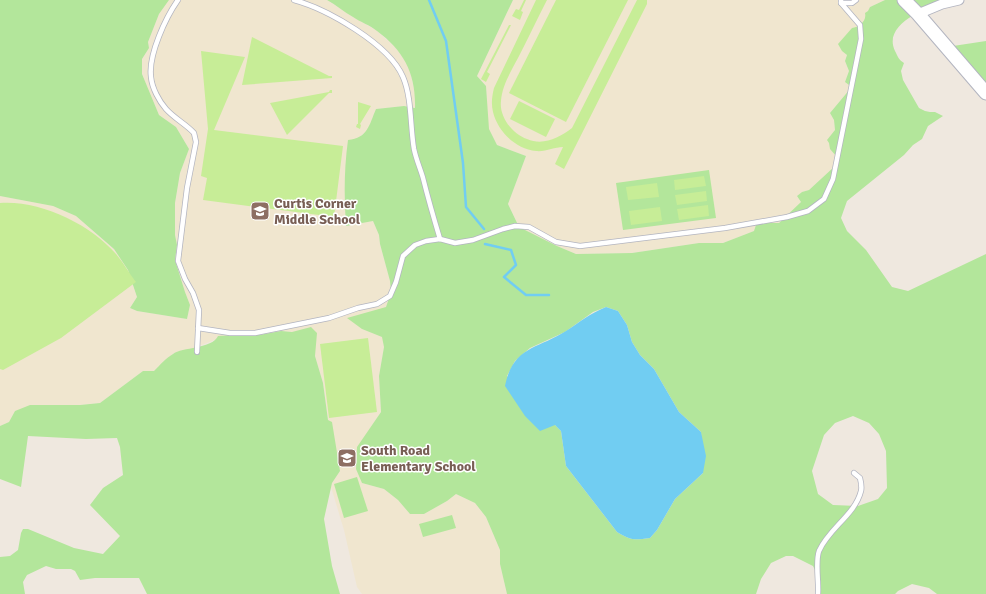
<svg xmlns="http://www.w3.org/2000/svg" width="986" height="594" font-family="Signika,sans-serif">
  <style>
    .education { fill: #f0e6cf }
    .green { fill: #b3e69b; fill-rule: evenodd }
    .pitch { fill: #c7ed97 }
    .water { fill: #71cdf2 }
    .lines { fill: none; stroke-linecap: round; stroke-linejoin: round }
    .stream { stroke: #71cdf2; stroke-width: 2.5 }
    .lane-casing { stroke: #b3b5c0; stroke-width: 6 }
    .street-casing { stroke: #b3b5c0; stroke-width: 11 }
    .secondary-casing { stroke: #b3b5c0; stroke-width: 15 }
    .lane { stroke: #fff; stroke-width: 4.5 }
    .street { stroke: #fff; stroke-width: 9 }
    .secondary { stroke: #fff; stroke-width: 13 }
    .labels { text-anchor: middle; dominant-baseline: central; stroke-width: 3; stroke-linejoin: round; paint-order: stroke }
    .education-label { font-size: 14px; font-weight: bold; fill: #785e54; stroke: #fff; text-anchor: start }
  </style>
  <rect width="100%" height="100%" fill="#efe8df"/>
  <g class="education">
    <path d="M169,0H327L353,17L376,30L396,48L408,65L415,91L416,108L404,106L376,109L368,130L357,139L346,225L373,221L379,235L380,244L390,281L391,292L386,307L362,329L383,337L384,347L379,376L381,412L358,447L362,483L384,489L398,500L410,514H424L447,501L456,494L475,503L486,517L500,550V564L507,594H362L357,587L344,530L331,487L332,483L340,471L328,421L323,383L315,356V345L292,332L281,331L259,335L217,339L192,349L174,353L154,371H143L100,403L15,411L9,422L0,426V196L53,206L76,216L114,249L128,270L137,297L130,308L137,311L187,319L190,305L185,292L175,260L177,245L175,235V203L180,173L189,149L176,127L159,115L142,74V59L149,48L148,42L159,14Z"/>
    <path d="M513,0H885L870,7L865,21L855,28L844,52L847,55L845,61L849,71L845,82L849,85L850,89L830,113L834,120L835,130L829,143L837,157L835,166L809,190L802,192L797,196L801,202L796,208L779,223H763L754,231L723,243H699L632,253L576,254L557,246L519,227L508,204L526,156L497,145L488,129L486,86L477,76Z"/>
  </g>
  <g class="green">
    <path d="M0,0H169L159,14L148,42L149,48L142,59V74L159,115L176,127L189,149L180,173L175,203V235L177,245L175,260L185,292L190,305L187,319L137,311L130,308L137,297L128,270L114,249L76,216L53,206L0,196Z"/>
    <path d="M327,0H513L477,76L486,86L489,129L497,145L526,156L508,204L519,227L557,246L576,254L632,253L699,243H723L754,231L756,225L763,223H779L801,202L797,196L802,192L809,190L835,166L837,157L830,149L829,143L827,140L835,130L834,120L830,113L850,89L849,85L845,82L849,71L845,61L847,55L842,51L838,44L852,28C859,27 867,21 865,13L868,11L870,7L885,0H946C927,8 882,24 895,51C898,57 899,60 904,63L901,71L903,80L919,108L925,111L930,112H935L943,116L928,126L922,139L913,145L904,155L847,201L841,218L847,231L866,250L892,287L908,291L986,254V594H937L929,588L912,584L898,591L895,594H818L821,582L813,566L793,556H786L771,563L761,579L756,594H507L500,564V550L486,517L475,503L456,494L447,501L424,514H410L398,500L384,489L362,483L356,469L357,447L381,412L379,376L384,347L382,337L362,329L347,318L386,307L391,292L390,281L380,244L379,235L373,221L346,226C344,197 344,169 348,140C368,138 369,125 376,109L404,106L415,108C416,74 404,51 377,31C370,25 360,22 353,17C344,12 336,5 327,0ZM606,307L618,311L627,325L632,342L640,355L654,369L679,412L701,432L703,473L675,499L657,530L650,538C634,540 632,541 617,532L566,466L561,431L507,376L515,361L530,348L565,332L593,312ZM853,416L869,423L879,434L886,451L887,488L878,499L858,506L833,505L818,494L812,471L824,435L835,423Z"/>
    <path d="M986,41V85L953,46Z"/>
    <path d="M709,170L716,218L623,230L616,183Z"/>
    <path d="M311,327L317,333L315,356L323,383L328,420L332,422L340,471L332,483L324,519L332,566L340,594H147L139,578H95L80,580L75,571L71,569H56L46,566L27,575L23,582L25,594H0V557L10,556L18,550L21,533L23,529H28L74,548L103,554L120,536L90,505L103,488L123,475L120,447L117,438L86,439L28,436L21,487L0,479V426L9,422L15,411L30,405H80L100,403L143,371H154C160,365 166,358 173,354C182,347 212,349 218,336L257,334L259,335L281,331L292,332Z"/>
    <path d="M357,477L368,511L344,518L334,484Z"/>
    <path d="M452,515L456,528L423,537L419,524Z"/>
  </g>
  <g class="pitch">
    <path d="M524,0H526L521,11L523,12L520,20L512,16L516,9L519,10Z"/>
    <path d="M536,0H547C537,19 528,39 518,58C511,71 502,86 501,101C499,116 512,134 527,139C543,146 559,138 572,128L637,0H647V4L564,169L555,164L563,147C554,147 546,152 536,151C516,149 498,132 493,112C491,104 492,96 494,88Z"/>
    <path d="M556,0H628L566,122L509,93Z"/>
    <path d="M509,25H511L487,72L490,74L486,82L481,79Z"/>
    <path d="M252,37L329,76H332V78L242,85Z"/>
    <path d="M201,51L245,57L214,130L343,146L334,217L203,200L207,178L201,176L208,129Z"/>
    <path d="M330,90H332V93H329L287,135L270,103L329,92Z"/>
    <path d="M519,101L555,119L546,137L510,119Z"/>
    <path d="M358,102L371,106L360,124L361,125L360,129L356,127L357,124H358Z"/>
    <path d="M704,176L706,186L675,190L674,180Z"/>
    <path d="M657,183L659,197L628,200L626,187Z"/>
    <path d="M706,191L707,201L677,205L675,195Z"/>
    <path d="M0,203C40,200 90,224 116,254C123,262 129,273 136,282L61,338L3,370L0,369Z"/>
    <path d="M708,205L709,216L679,220L677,209Z"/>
    <path d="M660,207L662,221L631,225L629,211Z"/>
    <path d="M368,338L377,412L329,418L320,344Z"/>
  </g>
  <path class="water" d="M606,307L618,311L627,325L632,342L640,355L654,369L679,412L701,432L706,456L703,473L675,499L657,530L650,538C634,540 632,541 617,532L566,466L561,431L555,425L540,431L525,416L505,386C513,346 538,349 566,331C580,322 589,314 606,307Z"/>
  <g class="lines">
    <g class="stream">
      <path d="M429,0L446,41L463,163L466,207L484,229"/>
      <path d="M485,244L511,250L516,265L504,277L526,295H549"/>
    </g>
    <defs>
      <g id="lane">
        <path d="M178,0C166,17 148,55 151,77C152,88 159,101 166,109C175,119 186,124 194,133L196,142L187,188L178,261L185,279L193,293L199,310L197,352"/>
        <path d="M294,0C327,9 389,44 403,77C412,98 410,126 414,149C416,159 420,168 423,178C428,198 434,219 440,239"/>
        <path d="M841,3H852L856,0"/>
        <path d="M198,328L230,333H255L329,318L358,308L377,304L390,296L396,282L403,256L415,245L426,241L440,239L455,243L473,240L503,229L515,226L529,227L556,242L580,246L725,228L787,217L808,211L824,199L833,179L861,39L860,25L841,3V0"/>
        <path d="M818,594C819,582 815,562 819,551C829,528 855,515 861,491C862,487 861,482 860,478L854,473"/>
      </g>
      <path id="street" d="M918,14L942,4L959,0"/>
      <path id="secondary" d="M904,0L918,14L986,93"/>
    </defs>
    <use href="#lane" class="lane-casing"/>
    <use href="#street" class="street-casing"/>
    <use href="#secondary" class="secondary-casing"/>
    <use href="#lane" class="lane"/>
    <use href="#street" class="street"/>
    <use href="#secondary" class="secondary"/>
  </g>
  <defs>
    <symbol id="school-square" viewBox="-11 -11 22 22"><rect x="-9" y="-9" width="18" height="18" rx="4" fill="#8d6e63" stroke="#fff"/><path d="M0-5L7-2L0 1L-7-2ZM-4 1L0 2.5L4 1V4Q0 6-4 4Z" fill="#fff"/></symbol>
  </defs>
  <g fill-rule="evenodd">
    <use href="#school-square" x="249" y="200" width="22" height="22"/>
    <use href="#school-square" x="336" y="447" width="22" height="22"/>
  </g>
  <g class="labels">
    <g class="education-label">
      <text x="274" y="203">Curtis Corner<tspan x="274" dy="16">Middle School</tspan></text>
      <text x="361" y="450">South Road<tspan x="361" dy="16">Elementary School</tspan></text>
    </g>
  </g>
</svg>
